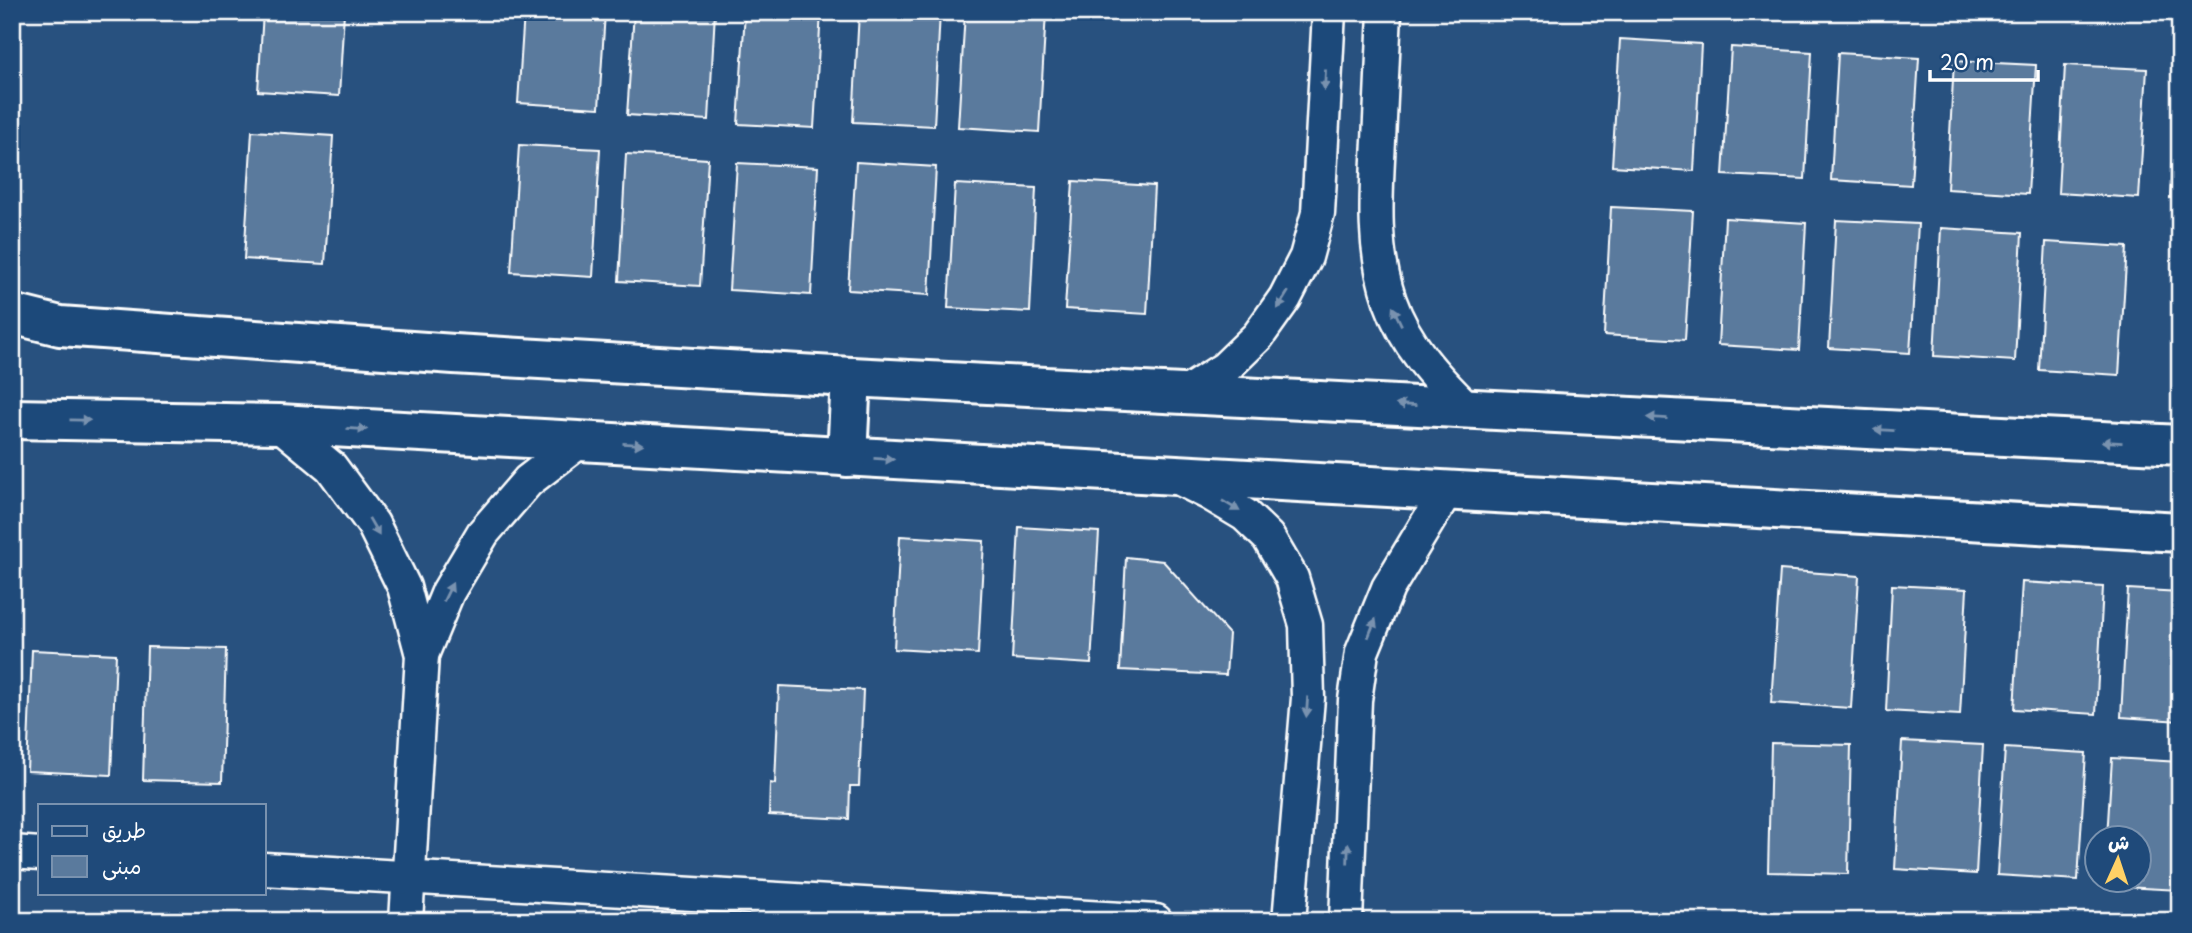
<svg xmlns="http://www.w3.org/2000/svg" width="2192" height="933" font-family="'Playpen Sans','Playpen Sans Arabic',sans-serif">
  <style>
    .building { fill: #5a7a9d; stroke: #fff; stroke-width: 2 }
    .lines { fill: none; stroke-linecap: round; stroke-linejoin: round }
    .street-casing { stroke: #fff; stroke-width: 37 }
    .secondary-casing { stroke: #fff; stroke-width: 44 }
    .street { stroke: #1f4a7a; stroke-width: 32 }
    .secondary { stroke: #1f4a7a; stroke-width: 38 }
    .oneway { fill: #7992af }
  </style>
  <rect width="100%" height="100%" fill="#28517f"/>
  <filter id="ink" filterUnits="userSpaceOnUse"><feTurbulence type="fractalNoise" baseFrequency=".0143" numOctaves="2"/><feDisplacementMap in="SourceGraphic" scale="14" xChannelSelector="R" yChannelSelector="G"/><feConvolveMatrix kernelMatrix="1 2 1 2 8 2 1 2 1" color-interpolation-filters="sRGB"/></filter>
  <g filter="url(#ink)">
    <g class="building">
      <path d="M263,12H344L339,96L258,91Z"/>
      <path d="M524,12H605L599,108L518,103Z"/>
      <path d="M634,12H715L709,120L627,115Z"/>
      <path d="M745,12H821L814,128L738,124Z"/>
      <path d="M859,12H940L934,126L853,122Z"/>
      <path d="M965,12H1046L1039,132L958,127Z"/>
      <path d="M1620,39L1701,44L1694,171L1612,166Z"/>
      <path d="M1731,47L1812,52L1805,179L1723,175Z"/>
      <path d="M1838,53L1919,58L1911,185L1831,180Z"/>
      <path d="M1954,61L2036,65L2028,194L1947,189Z"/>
      <path d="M2065,65L2147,69L2139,198L2058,193Z"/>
      <path d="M2177,70H2180V199L2170,198Z"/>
      <path d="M252,131L333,136L325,264L244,259Z"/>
      <path d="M519,145L600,149L593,277L511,272Z"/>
      <path d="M626,154L708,159L700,286L619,281Z"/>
      <path d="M856,162L936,167L929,295L848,290Z"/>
      <path d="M737,163L818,167L811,295L729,290Z"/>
      <path d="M1073,181L1154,186L1147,314L1065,309Z"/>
      <path d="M955,184L1036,188L1030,312L948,308Z"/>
      <path d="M1611,207L1693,211L1685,340L1604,335Z"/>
      <path d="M1725,218L1806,223L1799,350L1718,345Z"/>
      <path d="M1836,220L1918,224L1910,353L1829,348Z"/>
      <path d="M1941,228L2022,233L2015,361L1934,356Z"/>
      <path d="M2046,242L2127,247L2119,375L2039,370Z"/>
      <path d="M12,483H16L12,547Z"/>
      <path d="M1019,527L1099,532L1091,664L1012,659Z"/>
      <path d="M900,536L984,541L978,654L894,649Z"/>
      <path d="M1126,557L1163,561L1229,634L1226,675L1120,670Z"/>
      <path d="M1780,570L1859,576L1851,708L1771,703Z"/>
      <path d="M2022,582L2103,587L2096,714L2014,709Z"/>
      <path d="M1892,585L1967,589L1960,715L1886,711Z"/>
      <path d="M2128,589L2180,592V721L2121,717Z"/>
      <path d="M147,647L226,649L222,782L143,780Z"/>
      <path d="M32,650L116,654L111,775L27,771Z"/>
      <path d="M779,686L863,690L859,786H850L849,819L769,815L770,783L775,784Z"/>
      <path d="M1902,741L1983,745L1976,874L1895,869Z"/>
      <path d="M1771,743L1851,745L1848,874L1768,872Z"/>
      <path d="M2005,748L2086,753L2078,880L1997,875Z"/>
      <path d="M2112,758L2180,762V890L2104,886L2105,880H2140V838H2107Z"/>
    </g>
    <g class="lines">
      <defs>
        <g id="street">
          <path d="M1385,12C1383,55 1381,98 1379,141C1376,195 1372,249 1390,301C1405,344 1435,377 1468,409"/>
          <path d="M1186,393L1225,368L1258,336L1285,298L1306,257L1318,213L1329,12"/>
          <path d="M279,424L331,467L373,524L404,587L422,655L406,921"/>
          <path d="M1178,478L1210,494L1245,515L1268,537L1292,578L1306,625L1308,698L1289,921"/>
          <path d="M422,655L448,592L483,533L528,481L580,441"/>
          <path d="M12,852L40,854"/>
          <path d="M264,869L1156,921"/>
          <path d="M1346,921L1355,700L1362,652L1388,588L1447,490"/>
        </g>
        <g id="secondary">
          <path d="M12,314L60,326L454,354L851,377L2180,445"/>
          <path d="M12,419L279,424L2180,532"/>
          <path d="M847,457L851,377"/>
        </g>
      </defs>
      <use href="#street" class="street-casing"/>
      <use href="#secondary" class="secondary-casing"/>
      <use href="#street" class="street"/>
      <use href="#secondary" class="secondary"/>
    </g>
    <defs><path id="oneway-solid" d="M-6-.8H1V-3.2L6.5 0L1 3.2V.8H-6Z" transform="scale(1.75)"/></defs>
    <g class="oneway">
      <use href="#oneway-solid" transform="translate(1325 80) rotate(93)"/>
      <use href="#oneway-solid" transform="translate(1283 300) rotate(122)"/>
      <use href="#oneway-solid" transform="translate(1397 316) rotate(-116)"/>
      <use href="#oneway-solid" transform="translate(1406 405) rotate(-177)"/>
      <use href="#oneway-solid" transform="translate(1657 418) rotate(-177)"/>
      <use href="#oneway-solid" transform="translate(80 420) rotate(1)"/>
      <use href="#oneway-solid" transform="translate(357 429) rotate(3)"/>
      <use href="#oneway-solid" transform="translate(1884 430) rotate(-177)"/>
      <use href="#oneway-solid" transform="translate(2112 442) rotate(-177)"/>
      <use href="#oneway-solid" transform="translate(633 444) rotate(3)"/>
      <use href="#oneway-solid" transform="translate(884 459) rotate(3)"/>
      <use href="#oneway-solid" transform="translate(1231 506) rotate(31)"/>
      <use href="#oneway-solid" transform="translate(374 527) rotate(60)"/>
      <use href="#oneway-solid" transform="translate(448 592) rotate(-64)"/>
      <use href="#oneway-solid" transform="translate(1372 628) rotate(-68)"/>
      <use href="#oneway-solid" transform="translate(1307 707) rotate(94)"/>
      <use href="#oneway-solid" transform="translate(1348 853) rotate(-88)"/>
    </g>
  </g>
  <rect width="2192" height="933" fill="none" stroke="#1f4a7a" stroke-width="42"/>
  <rect x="21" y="21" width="2150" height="891" fill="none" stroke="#fff" stroke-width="2.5" filter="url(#ink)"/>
  <rect x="38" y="804" width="228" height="91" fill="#1f4a7a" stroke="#7992af" stroke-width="2"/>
  <rect x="52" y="826" width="35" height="10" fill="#1f4a7a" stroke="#7992af" stroke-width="2"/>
  <text x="102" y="838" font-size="21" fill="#ffffff">طريق</text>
  <rect x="52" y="856" width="35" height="21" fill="#5a7a9d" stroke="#7992af" stroke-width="2"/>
  <text x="102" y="874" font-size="21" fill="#ffffff">مبنى</text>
  <g transform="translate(2118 859) rotate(3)"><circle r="33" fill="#1f4a7a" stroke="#7992af" stroke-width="2"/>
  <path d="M0-5L12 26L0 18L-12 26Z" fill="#ffd166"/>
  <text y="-10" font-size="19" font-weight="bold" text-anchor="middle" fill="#ffffff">ش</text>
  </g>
  <path d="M1930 70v10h108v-10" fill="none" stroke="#ffffff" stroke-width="3.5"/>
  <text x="1940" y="70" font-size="21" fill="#ffffff" stroke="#1f4a7a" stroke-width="5" paint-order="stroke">20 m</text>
</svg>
